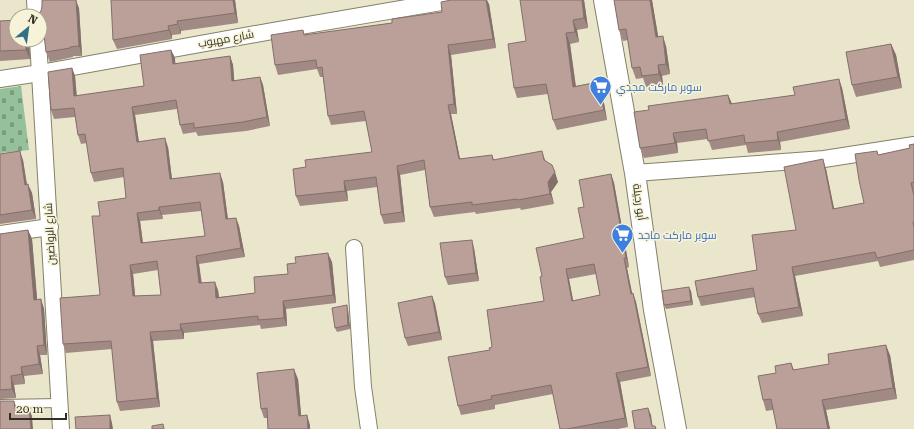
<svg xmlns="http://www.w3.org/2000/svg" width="914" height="429" font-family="'Roboto Serif',Cairo,serif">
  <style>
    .cemetery { fill: url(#cemetery-stones) }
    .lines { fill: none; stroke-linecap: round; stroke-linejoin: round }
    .service-casing { stroke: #848068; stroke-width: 10 }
    .minor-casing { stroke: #848068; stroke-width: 18 }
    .tertiary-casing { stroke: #848068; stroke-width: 22 }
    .service { stroke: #fff; stroke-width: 8 }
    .minor { stroke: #fff; stroke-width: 16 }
    .tertiary { stroke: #fff; stroke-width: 20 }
    .wall { fill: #a18984; fill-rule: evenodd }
    .shaded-wall { fill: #836f6b }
    .building { fill: #bb9f99; stroke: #836f6b; fill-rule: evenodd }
    .labels { text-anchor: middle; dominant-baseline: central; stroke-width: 3; stroke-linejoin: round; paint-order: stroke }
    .street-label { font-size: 11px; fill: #323026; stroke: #f7f3d9 }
    .shop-label { font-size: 11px; fill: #366cbe; stroke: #f7f3d9; text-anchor: start }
  </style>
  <defs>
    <pattern id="cemetery-stones" width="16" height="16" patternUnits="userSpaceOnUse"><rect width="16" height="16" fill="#94c09a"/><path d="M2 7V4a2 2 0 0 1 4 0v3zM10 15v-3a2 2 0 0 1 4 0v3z" fill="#799c7d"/></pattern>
  </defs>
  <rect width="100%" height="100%" fill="#eae6cc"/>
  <path class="cemetery" d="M21,86L29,150L0,153V89Z"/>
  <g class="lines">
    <defs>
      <path id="service" d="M0,404L60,403"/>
      <g id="minor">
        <path d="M35,0L36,16"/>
        <path d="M38,40L61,429"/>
        <path d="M0,79L40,73L278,30L453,0"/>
        <path d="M635,173L824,159L914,145"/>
        <path d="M0,234L50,227"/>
        <path d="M354,248L363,387L369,429"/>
      </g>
      <path id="tertiary" d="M604,0L635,173L654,310L676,429"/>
    </defs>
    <use href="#service" class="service-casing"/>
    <use href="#minor" class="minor-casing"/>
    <use href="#tertiary" class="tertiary-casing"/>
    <use href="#service" class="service"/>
    <use href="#minor" class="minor"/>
    <use href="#tertiary" class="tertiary"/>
  </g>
  <g class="wall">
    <path d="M235,0L238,23L181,31V34L172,35V39L117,49L113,40Z"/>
    <path d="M584,0L588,28L577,30L579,42L570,44L576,86L598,82L602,92L607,120L557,130L553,120L548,94L517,98L514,88L526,41Z"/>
    <path d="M614,0H652L658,37L666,46L670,74L662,76L663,85L646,87L643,78L636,79L632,68L628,40L623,41L619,30Z"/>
    <path d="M489,4L496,48L451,55L457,114H451L460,159L492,155L494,160L546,161L558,182L551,192L554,204L521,210L520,208L476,214L475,212L434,217L430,207L425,170L400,175L405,222L384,224L381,215L377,187L347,191L348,201L300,206L296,196L306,167L372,152L366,121L331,125L328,116L323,77H320L317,69L278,75L275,65L305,35L392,23L442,12Z"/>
    <path d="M79,8L82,56H73V57L50,62L46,52L44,33L42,31H40V16Z"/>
    <path d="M0,21L16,40H29L30,59L0,61Z"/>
    <path d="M891,44L896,55L902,88L856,97L852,85Z"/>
    <path d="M171,50L175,58V64L230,56L233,65L234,81L260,77L263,85L270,126L246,131L198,136L196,132L183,134L180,125L177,109L135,115L139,142L168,147L172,179L223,182L228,219L236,218L239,226L245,257L199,264L202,283L218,290L219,297L255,293L288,274L332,262L336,303L286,309L287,326L261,329L260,325L184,333V339L153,341L160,407L120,411L117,402L112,349L66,353L63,344L100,295V216L126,198L124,177L94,182L91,173L87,143L81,144L78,135L75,117L54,119L51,110L72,68L75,76L77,96L144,86ZM201,211L205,236L143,243L140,221L163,219L162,215ZM158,270L161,295L135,296L133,274Z"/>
    <path d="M839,79L842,88L850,129L780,142L781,150L748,153L746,145L712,150L708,139L677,143L678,153L644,158L640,148L649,110L728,95L732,104L795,95Z"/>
    <path d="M914,144V260L880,267L878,261L795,276L803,316L762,323L758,314L755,297L701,306L698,297L757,270L796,230L826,169L834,209L864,203L877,151L878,155L910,148Z"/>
    <path d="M0,154L23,160L27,184L32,193L36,219L0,224Z"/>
    <path d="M611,174L614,183L629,267L627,268L632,293L636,302L651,376L620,382L628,427L618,429H560L553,394L495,405V409L461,415L458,406L490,350L544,301L542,276L584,238ZM596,274L600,295L573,301L569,279Z"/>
    <path d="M28,230L32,239L37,300L41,299L44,309L47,355H40L43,374L24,376L25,384L14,385L16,398L0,399V234Z"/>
    <path d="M474,248L479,281L448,285L445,277Z"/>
    <path d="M691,291L693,305L666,309L664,305Z"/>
    <path d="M432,296L435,304L442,340L408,346L405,338Z"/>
    <path d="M348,310L350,329L337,332L335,328Z"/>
    <path d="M890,355L897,399L826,410L830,429H777L773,410L766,411L763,400L776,373L791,363L794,370Z"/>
    <path d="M298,379L301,416L310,425V429H268L267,418H264L261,409Z"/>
  </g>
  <g class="shaded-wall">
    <path d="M76,0L79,8L82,56L79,46Z"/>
    <path d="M233,0H235L238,23L235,13Z"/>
    <path d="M486,0H487L489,4L496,48L493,39Z"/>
    <path d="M582,0H584L588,28L584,18Z"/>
    <path d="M650,0H652L660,47L656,37Z"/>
    <path d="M573,20L577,30L579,42L575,32Z"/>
    <path d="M177,21L181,31V34L178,24Z"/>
    <path d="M168,26L172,35V39L169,30Z"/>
    <path d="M566,33L570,44L577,97L573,87Z"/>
    <path d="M663,36L666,46L670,74L666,64Z"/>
    <path d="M26,40H29L30,59L26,50Z"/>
    <path d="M891,44L896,55L902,88L898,77Z"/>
    <path d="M448,45L451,55L457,114L454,104Z"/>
    <path d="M171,50L175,58L176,73L173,64Z"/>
    <path d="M230,56L233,65L235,90L232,81Z"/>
    <path d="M658,65L662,76L663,85L659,74Z"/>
    <path d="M72,68L75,76L77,105L74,96Z"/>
    <path d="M260,77L263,85L270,126L267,117Z"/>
    <path d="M839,79L842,88L850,129L846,119Z"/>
    <path d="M598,82L602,92L607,120L604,110Z"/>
    <path d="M728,95L732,104H730Z"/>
    <path d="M448,105L451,114L462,169L459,159Z"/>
    <path d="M132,107L135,115L140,151L137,142Z"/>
    <path d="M777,132L780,142L781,150L778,140Z"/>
    <path d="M673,133L677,143L678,153L675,143Z"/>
    <path d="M165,138L168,147L173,188L170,179Z"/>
    <path d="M20,151L23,160L28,194L25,185Z"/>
    <path d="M542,151L545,160L547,169L544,160Z"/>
    <path d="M823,159L826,169L836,218L833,209Z"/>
    <path d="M397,166L400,175L405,222L402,212Z"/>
    <path d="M555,172L558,182L551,192L554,204L550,194L548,182Z"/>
    <path d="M220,173L223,182L229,228L226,219Z"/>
    <path d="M611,174L614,183L629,267L626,258Z"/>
    <path d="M344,181L347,191L348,201L345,191Z"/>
    <path d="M28,184L32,193L36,219L32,210Z"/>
    <path d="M159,207L162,215L163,219L159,210Z"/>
    <path d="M137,213L140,221L144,252L141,243Z"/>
    <path d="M236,218L239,226L245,257L241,248Z"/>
    <path d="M28,230L32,239L38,309L34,300Z"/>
    <path d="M472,240L474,248L479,281L476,273Z"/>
    <path d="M328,253L332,262L336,303L333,295Z"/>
    <path d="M196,256L199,264L202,292L199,283Z"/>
    <path d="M624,258L627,268L634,303L631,294Z"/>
    <path d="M130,265L133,274L136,305L133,296Z"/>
    <path d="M792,267L795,276L803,316L799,307Z"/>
    <path d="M566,269L569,279L575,310L572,301Z"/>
    <path d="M215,282L218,290L220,306L216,298Z"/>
    <path d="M689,287L691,291L693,305L691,301Z"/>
    <path d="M633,293L636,302L651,376L648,367Z"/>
    <path d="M432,296L435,304L442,340L439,332Z"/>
    <path d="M41,299L44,309L47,355L44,345Z"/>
    <path d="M283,301L286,309L287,326L284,318Z"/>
    <path d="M347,305L348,310L350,329L348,325Z"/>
    <path d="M180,324L184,333V339L181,330Z"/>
    <path d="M150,332L153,341L160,407L157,398Z"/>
    <path d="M886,345L890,355L897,399L893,388Z"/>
    <path d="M37,346L40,355L43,374L39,364Z"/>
    <path d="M21,367L24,376L25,384L22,374Z"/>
    <path d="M294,369L298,379L302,426L299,416Z"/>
    <path d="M616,373L620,382L628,427L625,418Z"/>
    <path d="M11,376L14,385L16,398L12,389Z"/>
    <path d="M822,400L826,410L830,429H828Z"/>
    <path d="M14,401L17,409H15Z"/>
    <path d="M29,408L32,416L33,429H31Z"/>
    <path d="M648,408L651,415L653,429L652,426Z"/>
    <path d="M110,415L112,423L113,429H110Z"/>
    <path d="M307,415L310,425V429H308Z"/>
  </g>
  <g class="building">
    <path d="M42,0H76L79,46L70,47V48L46,52L43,26L40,24V16H34L38,14L41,11L42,6Z"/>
    <path d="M111,0H233L235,13L177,21L178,24L168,26L169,30L113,40Z"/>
    <path d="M451,0H486L493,39L448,45L454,104L448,105L459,159L492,155L493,160L542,151L544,160L552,165L555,172L548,182L550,194L518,200L517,199L472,205V202L430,207L424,160L397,166L402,212L381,215L376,177L344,181L345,191L296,196L293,169L306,167L305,160L372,152L364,111L328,116L322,67L317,68L316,60L275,65L271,35L303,30L304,35L392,23V19L442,12L441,2Z"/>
    <path d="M520,0H582L584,18L573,20L575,32L566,33L573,87L598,82L604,110L553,120L546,84L514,88L508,44L526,41Z"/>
    <path d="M614,0H650L656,37L663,36L666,64L658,65L659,74L642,76L640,67L632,68L626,29L619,30Z"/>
    <path d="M16,20V40H26V50L0,51V21Z"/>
    <path d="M891,44L898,77L852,85L846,52Z"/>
    <path d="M171,50L173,64L230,56L232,81L260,77L267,117L243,122L194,128V123L180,125L176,100L132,107L137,142L165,138L170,179L220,173L226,219L236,218L241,248L196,256L199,283L215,282L216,298L255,293L254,277L288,274L287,264L296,263L295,257L328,253L333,295L283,301L284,318L258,320V316L180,324L181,330L150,332L157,398L117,402L111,341L63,344L60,298L100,295L92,216H100L98,202L126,198L123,168L91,173L85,134L78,135L74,108L51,110L48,72L72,68L74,96L144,86L140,55ZM200,202L205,236L141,243L137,213L159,210V207ZM157,261L161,295L133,296L130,265Z"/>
    <path d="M839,79L846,119L777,132L778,140L745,143L744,135L708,141L706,129L673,133L675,143L640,148L634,112L649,110L648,106L728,95L730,104L795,95L793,87Z"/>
    <path d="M914,144V182L911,183L914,196V222H913L914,227V250L877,258L875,252L792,267L799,307L758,314L753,288L698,297L695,281L757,270L752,235L796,230L784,167L823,159L833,209L864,203L859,180L855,154L877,151L878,155L910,148L909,145Z"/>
    <path d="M20,151L25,185L28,184L32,210L0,215V154Z"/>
    <path d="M611,174L626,258H624L631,294L633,293L648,367L616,373L625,418L567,429H560L551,385L491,396L492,399L458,406L448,357L490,350L489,348L492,347L487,310L544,301L540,277L542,276L536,248L584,238L578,208L584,207L579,180ZM594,264L600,295L572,301L566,269Z"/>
    <path d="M28,230L34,300L41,299L44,345L37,346L39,364L21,367L22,374L11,376L12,389L0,390V234Z"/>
    <path d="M472,240L476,273L445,277L440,243Z"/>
    <path d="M689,287L691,301L664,305L662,291Z"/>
    <path d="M432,296L439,332L405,338L398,303Z"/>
    <path d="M347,305L348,325L335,328L332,308Z"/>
    <path d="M886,345L893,388L822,400L828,429H777L771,399L763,400L758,376L776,373L775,366L791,363L793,370L829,364L828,354Z"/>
    <path d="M294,369L299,416L307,415L308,429H268L267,408L261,409L257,373Z"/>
    <path d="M0,401H14L15,409L29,408L31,429H0Z"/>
    <path d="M648,408L652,426H655L656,429H635L632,411Z"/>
    <path d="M110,415V429H76L75,417Z"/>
    <path d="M163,424L164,429H152V426Z"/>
  </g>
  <defs>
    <symbol id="supermarket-pin" viewBox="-11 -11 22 30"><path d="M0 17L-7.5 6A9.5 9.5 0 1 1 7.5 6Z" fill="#3f7fe0" stroke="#f7f3d9"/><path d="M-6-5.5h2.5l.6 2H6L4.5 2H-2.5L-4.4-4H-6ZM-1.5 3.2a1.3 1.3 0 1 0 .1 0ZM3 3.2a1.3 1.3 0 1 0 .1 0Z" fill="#fff"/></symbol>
  </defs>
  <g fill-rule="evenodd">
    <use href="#supermarket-pin" x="588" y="74" width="25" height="34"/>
    <use href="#supermarket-pin" x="610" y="222" width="25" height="34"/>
  </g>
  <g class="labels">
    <g class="street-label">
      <text transform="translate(226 39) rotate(-10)">شارع مهبوب</text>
      <text transform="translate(639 202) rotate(82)">أبو رجيلة</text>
      <text transform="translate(50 234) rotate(-93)">شارع الرواضين</text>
    </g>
    <g class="shop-label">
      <text x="616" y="87">سوبر ماركت مجدي</text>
      <text x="638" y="235">سوبر ماركت ماجد</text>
    </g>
  </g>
  <g transform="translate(28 28) rotate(29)"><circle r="19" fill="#f7f3d9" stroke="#a8a591"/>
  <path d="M0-3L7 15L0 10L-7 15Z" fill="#317085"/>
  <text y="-6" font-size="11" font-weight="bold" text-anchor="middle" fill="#323026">N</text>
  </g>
  <path d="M10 413v6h56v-6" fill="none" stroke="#323026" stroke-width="2"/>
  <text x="16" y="413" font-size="12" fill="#323026" stroke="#f7f3d9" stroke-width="3" paint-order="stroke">20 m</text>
</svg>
